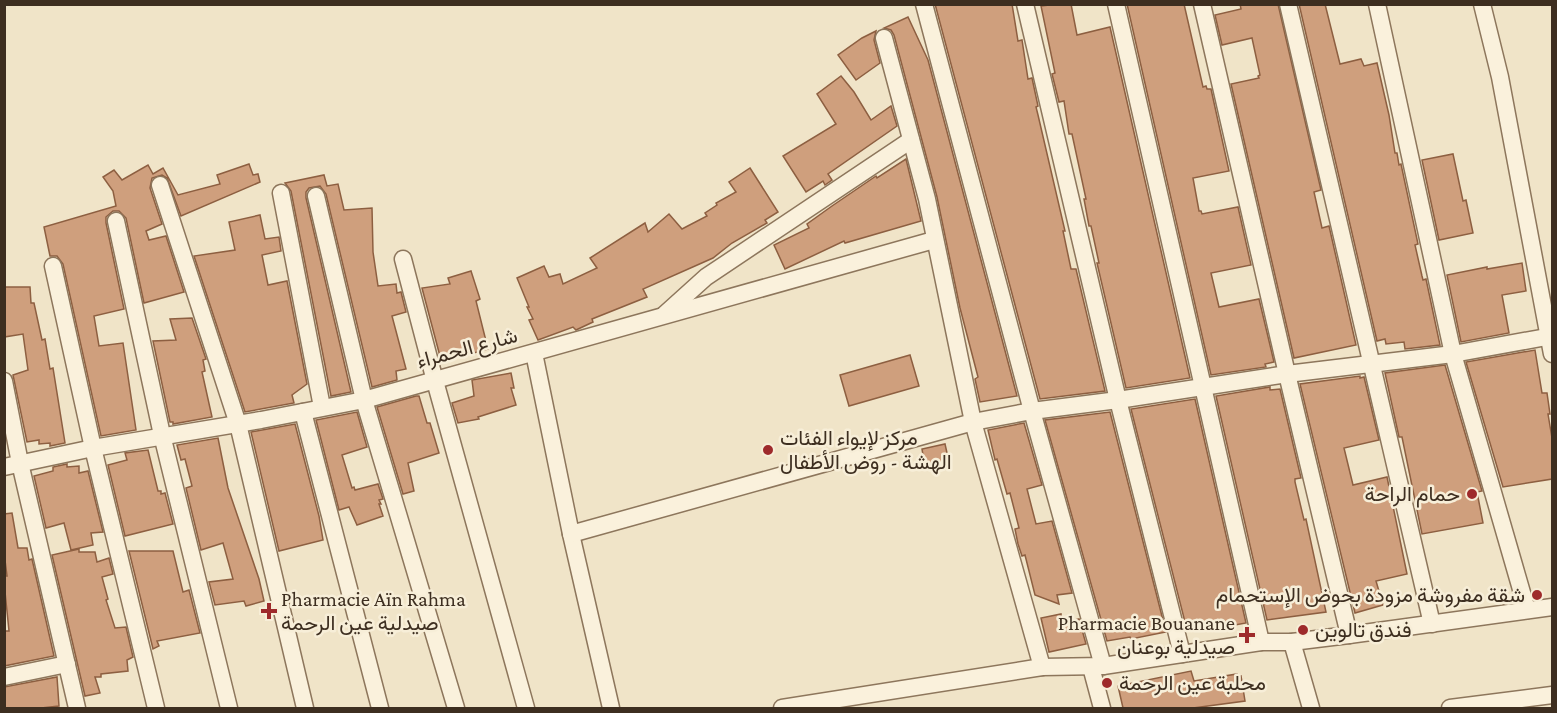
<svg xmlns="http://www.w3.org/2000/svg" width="1557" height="713" font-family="'Crimson Pro',Vazirmatn,serif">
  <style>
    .building { fill: #cf9f7d; stroke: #8d5f41; stroke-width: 1.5 }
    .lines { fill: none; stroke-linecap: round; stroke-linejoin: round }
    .street-casing { stroke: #8d765c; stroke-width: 19 }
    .street { stroke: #faf1dc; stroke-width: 16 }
    .poi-dot { fill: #9e2a2b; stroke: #f7eed8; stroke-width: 2 }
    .labels { text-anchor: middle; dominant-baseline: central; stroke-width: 5; stroke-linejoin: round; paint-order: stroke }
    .street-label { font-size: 21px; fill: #3d2e20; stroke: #f7eed8 }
    .poi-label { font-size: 21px; fill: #3d2e20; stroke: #f7eed8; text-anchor: start }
  </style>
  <rect width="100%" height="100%" fill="#f0e4c8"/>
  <g class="building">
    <path d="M935,4H1012L1018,41L1022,40L1028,79L1032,78L1038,106L1036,107L1038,115L1065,231H1063L1071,269H1076L1105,391L1040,399Z"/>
    <path d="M1058,4H1071L1077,35L1110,27L1190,378L1126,388L1097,263H1099L1091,226H1089L1084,199H1086L1072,134H1069L1064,101L1059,102L1052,74L1055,73L1041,6Z"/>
    <path d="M1127,4H1184L1203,87L1206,86L1207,89H1211L1229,171L1193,178L1199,211H1201L1202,214L1238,207L1251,265L1211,273L1219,307L1259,299L1274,362L1265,364L1266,367L1211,375Z"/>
    <path d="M1240,4H1278L1321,190L1314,192L1322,228L1329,226L1356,345L1294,358L1231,84L1259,78L1258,76L1260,75L1252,38L1222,45L1215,15L1241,9Z"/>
    <path d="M1299,4H1325L1340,64L1361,59L1364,66L1377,63L1389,115L1395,153H1397L1399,165L1401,164L1418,244L1415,245L1422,276L1423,280L1426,279L1440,345L1405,349L1404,342L1386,344L1385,339L1377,341Z"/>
    <path d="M908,17L928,60L1017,396L980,402L975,379L978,377L960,308L937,197L894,35L891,30L884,28Z"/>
    <path d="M876,31L874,40L880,63L856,80L838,55L862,38Z"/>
    <path d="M841,76L854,92L871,120L891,106L897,126L828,174L832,180L825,185L823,181L806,192L783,156L836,124L817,94Z"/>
    <path d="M1453,154L1463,201L1466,200L1473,233L1439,240L1422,160Z"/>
    <path d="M906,159L921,221L845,243L844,241L785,269L774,245L809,228L807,224L832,206L876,176L877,178Z"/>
    <path d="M249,164L253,175L258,174L260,182L181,216L167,178L162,175L152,178L150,188L162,224L146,231L149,240L166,236L184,292L144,303L126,218L119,211H113L106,217V223L124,309L94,316L99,346L123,343L136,430L101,436L63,264L57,256H50L44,227L116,206L113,191L103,177L114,170L122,180L148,165L153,174L163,168L178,195L220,184L217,175Z"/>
    <path d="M750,168L778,212L765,220L767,223L732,243L713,258L643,289L647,297L592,319L593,322L576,330L573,327L538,340L529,320L533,319L527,307H529L517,278L544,266L549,277L560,274L563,284L597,268L590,258L645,223L648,232L669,214L682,229L707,216L705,213L717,205L716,203L736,192L729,182Z"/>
    <path d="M324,175L327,186L338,184L344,210L372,208L373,252L378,286L396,284L397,293L401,292L406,312L392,316L406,369L396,371L397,380L372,387L326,194L320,186L309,188L306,192V198L351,392L331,396L291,191L285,183Z"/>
    <path d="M260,215L265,239L279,237L281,251L262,255L268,285L287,281L307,384L292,395L294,403L245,412L194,256L235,250L229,222Z"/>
    <path d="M1522,263L1526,291L1502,295L1509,333L1461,342L1447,275L1487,267V269Z"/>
    <path d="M471,271L480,299L476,301L488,349L470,354V351L441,360L422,288L450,284L448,278Z"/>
    <path d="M5,287H30L31,303H34L42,340L45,339L50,369L53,368L65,443L50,446V443L39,444V440L27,442L13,375L28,370L23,334L4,337Z"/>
    <path d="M192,318L206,359L203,360L205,371L202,372L212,417L173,424V422H170L153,341L176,340L170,319Z"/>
    <path d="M1535,350L1542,393H1547L1550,414H1548L1552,438V479L1503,487L1466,362Z"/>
    <path d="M910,355L919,386L849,406L840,375Z"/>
    <path d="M1445,365L1482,491L1477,492L1483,523L1422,534L1402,437H1399L1385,373Z"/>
    <path d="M511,373L514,388H511L516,405L478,417L479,419L458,423L452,403L474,396L472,380Z"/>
    <path d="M1360,376V378L1364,377L1379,440L1344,448L1353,485L1387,477L1407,574L1376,581L1383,605L1355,613L1300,384Z"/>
    <path d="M1270,387V390L1280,389L1301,478L1295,479V482L1304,520L1306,519L1326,612L1267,620L1216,396Z"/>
    <path d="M416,396H419L427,423H430L439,453L408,463L414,491L403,494L377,407Z"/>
    <path d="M1195,399L1246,623L1213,629V625L1187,630L1131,409Z"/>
    <path d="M357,412L367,447L342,455L352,488L354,487L355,490L378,484L383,499L379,500L381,504H379L383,516L357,525L349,507L339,510L316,420Z"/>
    <path d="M1110,412L1166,632L1131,639L1130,637L1107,641L1045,420Z"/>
    <path d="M1024,423L1042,485L1027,489L1036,524L1052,521L1072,593L1057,595L1059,604L1035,595L1025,555L1022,556L1018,544L1015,529L1019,528L1010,493L1007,494L997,459L995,460L988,430Z"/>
    <path d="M295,424L319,516L323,540L279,551L251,432Z"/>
    <path d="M218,438L228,488L259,579L264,601L246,606L244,601L215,605L209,582L233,579L223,543L201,550L186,488L192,486L185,459L181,460L177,445Z"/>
    <path d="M945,444L949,462L925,467L922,449Z"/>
    <path d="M148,450L158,491H161V494L165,493L173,524L125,536L108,465L127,460L125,453Z"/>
    <path d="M67,464V467L79,466V473L88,471L103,532L91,533L93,545L71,550L64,523L46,528L34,476L53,471V467Z"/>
    <path d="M12,513L18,548H27L29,560L32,559L54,656L4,666V631H9L4,582V576H7L4,552V514Z"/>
    <path d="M79,549V552H95L97,562L109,558L113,574L102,577L108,599L106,600L115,628L126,627L133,657L127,660L128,671L101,674V677H95L100,693L85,696L52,555Z"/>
    <path d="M129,551H173L183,592L189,590L200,633L157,641L159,646L153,649Z"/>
    <path d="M1061,614L1062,623L1079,619L1086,644L1049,652L1041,618Z"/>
    <path d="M1191,671L1194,681L1237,674V677L1241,676L1245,701L1193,708H1123L1118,686Z"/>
    <path d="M57,677L59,706L41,708H4V687Z"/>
  </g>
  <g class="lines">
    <defs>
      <g id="street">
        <path d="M924,4L1032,411L1103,666"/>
        <path d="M1025,4L1118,400L1182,654"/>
        <path d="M1116,4L1261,642"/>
        <path d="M1202,4L1287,374L1349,635"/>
        <path d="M1288,4L1432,624"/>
        <path d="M1377,4L1453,354L1527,610"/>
        <path d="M1482,4L1500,77L1552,354"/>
        <path d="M884,38L927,199L973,422L1042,667"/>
        <path d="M160,185L238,424L305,708"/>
        <path d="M281,193L322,407"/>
        <path d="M316,196L364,400L456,708"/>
        <path d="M116,221L162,435L229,708"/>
        <path d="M403,259L435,381L526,708"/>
        <path d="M53,266L93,448L156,708"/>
        <path d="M665,314L706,277L911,140"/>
        <path d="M534,353L571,534L611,708"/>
        <path d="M4,381L20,463L77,708"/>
        <path d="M303,412L380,708"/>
        <path d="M4,467L93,448L261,420L364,400L934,240"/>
        <path d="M571,534L973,422L1032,411L1118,400L1287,374L1453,354L1552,336"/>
        <path d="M1292,642L1311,708"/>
        <path d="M1091,667L1102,708"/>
        <path d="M4,677L67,664"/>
        <path d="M782,708L1042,667L1103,666L1261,642H1292L1349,635L1552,607"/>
        <path d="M1450,708L1552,695"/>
      </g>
    </defs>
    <use href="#street" class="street-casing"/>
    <use href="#street" class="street"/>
  </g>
  <g class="poi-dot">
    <circle cx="768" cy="450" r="6"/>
    <circle cx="1472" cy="494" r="6"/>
    <circle cx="1537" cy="595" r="6"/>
    <path d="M266 602h6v6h6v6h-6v6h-6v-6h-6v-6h6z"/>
    <circle cx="1303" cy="630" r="6"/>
    <path d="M1244 626h6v6h6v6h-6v6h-6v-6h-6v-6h6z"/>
    <circle cx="1107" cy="683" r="6"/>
  </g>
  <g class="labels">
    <g class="street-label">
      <text transform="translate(467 348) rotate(-15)">شارع الحمراء</text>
    </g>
    <g class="poi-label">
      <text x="780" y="438">مركز لإيواء الفئات<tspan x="780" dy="24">الهشة - روض الأطفال</tspan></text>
      <text x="1460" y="494" text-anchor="end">حمام الراحة</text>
      <text x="1525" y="595" text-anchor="end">شقة مفروشة مزودة بحوض الإستحمام</text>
      <text x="281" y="599">Pharmacie Aïn Rahma<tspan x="281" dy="24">صيدلية عين الرحمة</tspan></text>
      <text x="1235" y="623" text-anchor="end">Pharmacie Bouanane<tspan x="1235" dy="24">صيدلية بوعنان</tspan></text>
      <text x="1315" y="630">فندق تالوين</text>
      <text x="1119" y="683">محلبة عين الرحمة</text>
    </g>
  </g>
  <rect width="1557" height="713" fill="none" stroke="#3d2e20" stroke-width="12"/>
</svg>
